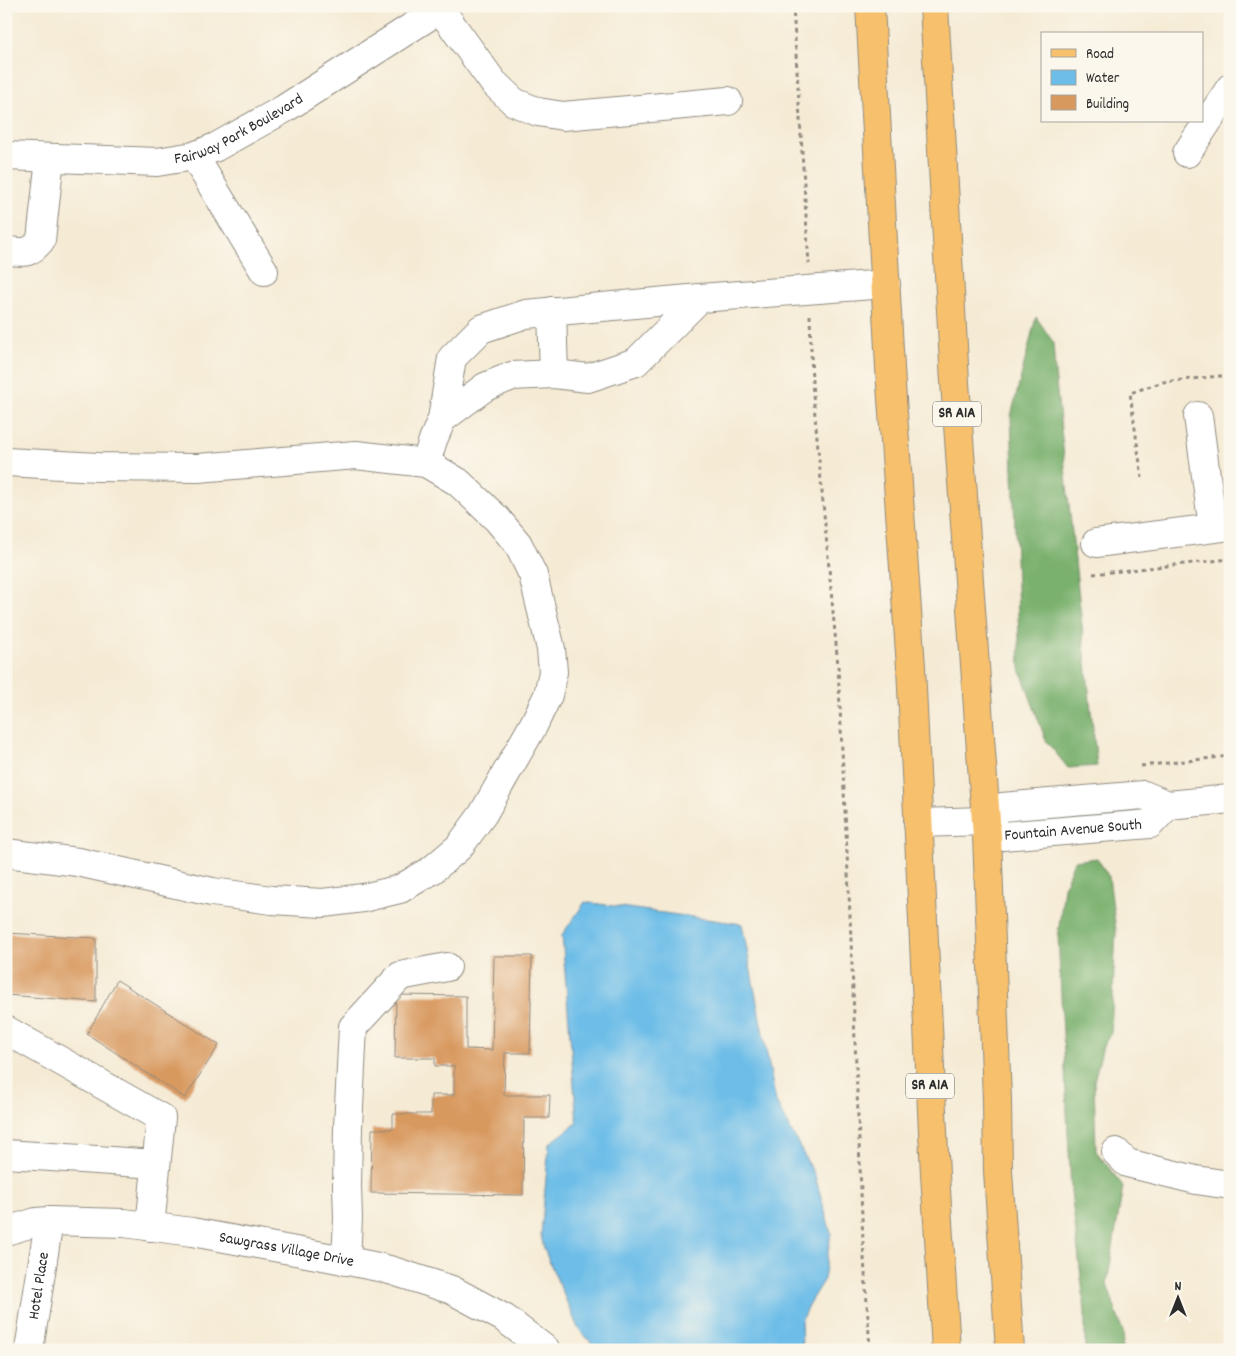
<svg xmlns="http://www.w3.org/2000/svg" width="1236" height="1356" font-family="Dekko,sans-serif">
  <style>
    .forest { fill: #7ab16e; stroke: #526e4c }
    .water { fill: #6dbde8; stroke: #4c748a }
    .building { fill: #d8995e }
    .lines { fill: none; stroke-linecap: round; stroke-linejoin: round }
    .minor-casing { stroke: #908b80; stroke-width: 30 }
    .major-casing { stroke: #908b80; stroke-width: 30 }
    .path { stroke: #908b80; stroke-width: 3; stroke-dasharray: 4 4; stroke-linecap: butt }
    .minor { stroke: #fff; stroke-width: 28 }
    .major { stroke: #f7c06c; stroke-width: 28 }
    .labels { text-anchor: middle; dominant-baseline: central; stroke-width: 5; stroke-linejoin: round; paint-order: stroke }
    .shield { fill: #fbf7ec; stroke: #696865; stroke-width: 1 }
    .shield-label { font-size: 15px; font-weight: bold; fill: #2b2b2b }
    .street-label { font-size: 16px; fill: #2b2b2b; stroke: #fbf7ec }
  </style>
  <rect width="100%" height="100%" fill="#fbf7ec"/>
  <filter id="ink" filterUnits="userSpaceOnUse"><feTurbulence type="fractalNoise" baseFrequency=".02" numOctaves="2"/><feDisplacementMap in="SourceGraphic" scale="10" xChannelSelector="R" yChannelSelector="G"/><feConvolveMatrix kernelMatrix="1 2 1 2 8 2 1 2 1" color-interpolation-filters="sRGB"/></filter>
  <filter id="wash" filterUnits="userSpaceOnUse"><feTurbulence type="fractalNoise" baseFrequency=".0096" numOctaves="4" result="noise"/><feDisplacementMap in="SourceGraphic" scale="20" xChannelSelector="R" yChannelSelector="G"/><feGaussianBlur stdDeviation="1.12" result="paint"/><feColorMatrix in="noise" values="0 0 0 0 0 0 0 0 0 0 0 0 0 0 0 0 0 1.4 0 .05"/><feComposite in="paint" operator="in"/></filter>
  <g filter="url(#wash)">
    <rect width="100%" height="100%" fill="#f5ebd5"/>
    <g class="forest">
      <path d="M1036,317L1053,342L1055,373L1097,766L1068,768L1046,741L1020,669L1011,416Z"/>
      <path d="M1097,858L1109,877L1116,931L1111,1033L1103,1046L1094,1081L1096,1151L1123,1186L1107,1284L1124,1335L1121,1350H1085V1311L1071,1191L1058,935L1064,887L1074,861Z"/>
    </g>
    <path class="water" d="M585,902L742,924L776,1102L815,1176L831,1233L824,1279L808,1305L801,1321L802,1350H598L578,1328L544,1249L541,1235L549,1144L577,1123L562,935Z"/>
    <g id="blocks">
      <g class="building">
        <path d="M6,933L96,938V1002L6,995Z"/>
        <path d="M494,956H532L530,1053H505L504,1095H550L549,1118H524L523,1195L371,1193L372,1129H393V1114H431V1095H454V1066H435V1058H395L396,995L466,996V1049L492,1050Z"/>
        <path d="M117,980L219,1045L185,1098L87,1034Z"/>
      </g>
    </g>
  </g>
  <g filter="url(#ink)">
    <use href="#blocks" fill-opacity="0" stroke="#908b80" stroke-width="1"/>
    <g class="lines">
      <defs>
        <g id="minor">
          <path d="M438,6L493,82L514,102L538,112L563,116L728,101"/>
          <path d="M1187,153L1230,88"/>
          <path id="s1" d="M6,156L157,162L194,156L216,147L284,109L440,9"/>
          <path d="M194,156L264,271"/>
          <path d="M6,251C24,252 29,255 41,240L50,158"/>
          <path d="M552,311L554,374"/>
          <path d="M1198,416L1213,528"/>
          <path d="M442,419L485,387L512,376L554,374L588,378L636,362L700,298"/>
          <path d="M6,462L98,467L198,468L356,455L426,463L433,440L442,419L452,358L481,329L526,314L700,298L886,284"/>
          <path d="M1096,543L1230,526"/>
          <path d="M985,821L1002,807L1144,795L1168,805L1230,799"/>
          <path id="s2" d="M985,821L1002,836L1150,824L1168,805"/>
          <path d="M918,823L985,821"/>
          <path d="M6,853L78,862L212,892L272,900L323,903L363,898L400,889L432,870L459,847L483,814L534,724L548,695L553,672L551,649L533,575L518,544L497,519L458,482L426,463"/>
          <path d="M6,1030L161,1118L150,1227"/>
          <path d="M1116,1152L1127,1163L1196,1180L1230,1185"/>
          <path d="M6,1154L156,1164"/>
          <path id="s3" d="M6,1231L36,1222L49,1221L124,1223L192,1232L328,1257L378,1267L393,1271L452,1290L504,1318L546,1350"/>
          <path d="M346,1261L348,1218L347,1186L348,1127L353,1027L400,976L447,967"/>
          <path id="s4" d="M29,1350L49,1221"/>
        </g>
        <g id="major">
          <path d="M870,6L891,385L911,667L935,1174L946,1350"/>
          <path d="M934,6L955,382L987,836L997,1100L998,1171L1010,1350"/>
        </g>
      </defs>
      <use href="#minor" class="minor-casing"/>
      <use href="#major" class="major-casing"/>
      <g class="path">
        <path d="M793,6L809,264"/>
        <path d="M810,315L812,383L838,666L850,915L863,1242L870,1350"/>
        <path d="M1142,478L1130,393L1163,382L1220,376H1230"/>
        <path d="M1093,574L1230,559"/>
        <path d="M1141,766L1230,756"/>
      </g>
      <use href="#minor" class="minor"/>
      <use href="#major" class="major"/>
    </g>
  </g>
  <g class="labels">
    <g class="shield">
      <rect x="933" y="401.5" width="48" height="25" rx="4"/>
      <rect x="906" y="1073.5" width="48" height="25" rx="4"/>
    </g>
    <g class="shield-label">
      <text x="957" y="414">SR A1A</text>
      <text x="930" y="1086">SR A1A</text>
    </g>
    <g class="street-label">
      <text stroke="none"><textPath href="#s1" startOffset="240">Fairway Park Boulevard</textPath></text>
      <text stroke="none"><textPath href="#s2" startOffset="94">Fountain Avenue South</textPath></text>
      <text stroke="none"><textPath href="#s3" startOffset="284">Sawgrass Village Drive</textPath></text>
      <text stroke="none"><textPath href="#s4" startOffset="65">Hotel Place</textPath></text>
    </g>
  </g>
  <rect width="1236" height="1356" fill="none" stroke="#fbf7ec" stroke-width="25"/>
  <rect x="1041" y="32" width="162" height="90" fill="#fbf7ec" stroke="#a8a59f"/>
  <rect x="1051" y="49" width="25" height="8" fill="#f7c06c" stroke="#a8a59f"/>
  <text x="1086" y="58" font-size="15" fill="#2b2b2b">Road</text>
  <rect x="1051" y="70" width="25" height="15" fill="#6dbde8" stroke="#a8a59f"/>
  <text x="1086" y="82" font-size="15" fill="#2b2b2b">Water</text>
  <rect x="1051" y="95" width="25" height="15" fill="#d8995e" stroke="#a8a59f"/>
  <text x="1086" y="108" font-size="15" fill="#2b2b2b">Building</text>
  <g transform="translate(1178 1298)" stroke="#fbf7ec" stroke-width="4" paint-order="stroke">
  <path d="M0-4L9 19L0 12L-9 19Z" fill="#2b2b2b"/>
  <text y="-8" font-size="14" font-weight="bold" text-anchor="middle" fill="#2b2b2b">N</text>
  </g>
</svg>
